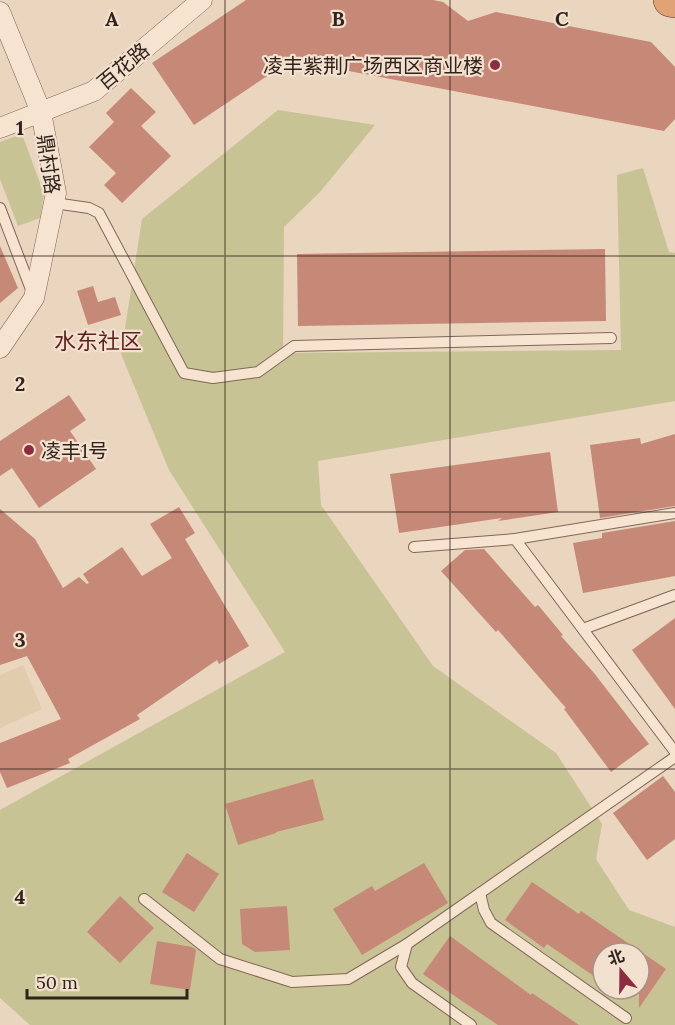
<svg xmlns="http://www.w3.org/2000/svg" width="675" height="1025" font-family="Lora,'Noto Sans SC',serif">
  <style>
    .farmland { fill: #dfcdad }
    .green { fill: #c7c394; fill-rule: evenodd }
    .building { fill: #c68877 }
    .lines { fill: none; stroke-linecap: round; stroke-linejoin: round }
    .service-casing { stroke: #826658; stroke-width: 12 }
    .minor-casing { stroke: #826658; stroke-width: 21 }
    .trunk-casing { stroke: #4f362d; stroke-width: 34 }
    .service { stroke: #f6e4d1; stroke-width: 10 }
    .minor { stroke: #f6e4d1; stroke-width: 20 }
    .trunk { stroke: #e1a276; stroke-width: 33 }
    .grid { fill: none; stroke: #32221c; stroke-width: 1.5; stroke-opacity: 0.55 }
    .poi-dot { fill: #8d2c40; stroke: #f2e1ce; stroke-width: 2 }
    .labels { text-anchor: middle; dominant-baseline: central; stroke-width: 4.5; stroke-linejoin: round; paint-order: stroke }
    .poi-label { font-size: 20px; fill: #32221c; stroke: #f2e1ce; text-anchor: end }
    .street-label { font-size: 20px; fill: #32221c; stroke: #f2e1ce }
    .quarter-label { font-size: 22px; fill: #5c1f1e; stroke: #f2e1ce }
    .grid-label { font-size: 20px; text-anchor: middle; font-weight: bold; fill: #32221c; stroke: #f2e1ce; stroke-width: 4.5; stroke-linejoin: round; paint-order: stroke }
  </style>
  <rect width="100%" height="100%" fill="#ead5bf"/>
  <path class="farmland" d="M23,665L42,709L0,728V675Z"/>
  <g class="green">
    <path d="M278,110L375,125L320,192L284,227L283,353L621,350L617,175L643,168L669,252L675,253V401L318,461L321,505L433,666L556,753L602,824L596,859L629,910L675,927V1025H30L0,998V810L285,652L169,470L121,354L142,219ZM603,953H639V989H603Z"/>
    <path d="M22,134L44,194L40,218L18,226L0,179V142Z"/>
  </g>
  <g class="building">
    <path d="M246,0H433L443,2L468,21L496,12L651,42L675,67V119L664,131L291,60L194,125L152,63Z"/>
    <path d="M131,88L156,112L141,126L171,156L122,203L104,185L116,173L89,147L114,122L106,113Z"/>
    <path d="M0,246L18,288L0,303Z"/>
    <path d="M605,249L606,321L298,326L297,254Z"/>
    <path d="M93,286L98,302L115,297L121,315L88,325L77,291Z"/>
    <path d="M69,395L86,420L70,431L96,469L39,508L12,468L0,476V441Z"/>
    <path d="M675,434V506L600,518L590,445L640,438L641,444Z"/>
    <path d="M550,452L558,512L498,521L502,518L399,533L390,474Z"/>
    <path d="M179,507L195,533L185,539L249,646L219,664L217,660L137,715L140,719L68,759L70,763L7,788L0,772V743L61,719L27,656L0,665V509L35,539L63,588L79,577L87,584L89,583L83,574L122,547L142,576L172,558L150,524Z"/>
    <path d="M675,521V576L583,593L573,543L602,538V533Z"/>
    <path d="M484,549L535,607L538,605L563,635L561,636L594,673L649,744L611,772L564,709L566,708L498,630L496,632L441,571L465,550Z"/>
    <path d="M675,618V709L632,650Z"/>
    <path d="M663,776L675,792V839L647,860L613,813Z"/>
    <path d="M313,779L324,820L276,832V833L238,845L225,804Z"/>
    <path d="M187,853L219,874L194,912L162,892Z"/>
    <path d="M424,863L448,903L362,955L333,909L372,886L375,891Z"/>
    <path d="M532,882L579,914L581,911L666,969L639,1008V953H603V980L595,974L594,976L547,944L544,948L505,920Z"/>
    <path d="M120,896L154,928L120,963L87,932Z"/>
    <path d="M287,906L290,950L255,952L242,944L240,909Z"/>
    <path d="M450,936L531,995L532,993L579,1025H498L462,1001L423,974Z"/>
    <path d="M157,941L192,947L196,950L190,990L150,984Z"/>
  </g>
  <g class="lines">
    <defs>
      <g id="service">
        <path d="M54,203L89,208L99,213L184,373L213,378L258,372L294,346L611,338"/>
        <path d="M0,208L32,292"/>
        <path d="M515,539L675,752"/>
        <path d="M414,547L515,539L675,513"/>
        <path d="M583,629L675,595"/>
        <path d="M480,893L484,910L491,923L626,1018"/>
        <path d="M144,899L220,959L292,982L348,979L407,944L675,757"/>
        <path d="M407,944L401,967L412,983L471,1025"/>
      </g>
      <g id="minor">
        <path d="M0,12L41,112L56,193L34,298L0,348"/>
        <path d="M0,128L94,91L202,0"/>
      </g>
      <path id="trunk" d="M670,0L675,1"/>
    </defs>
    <use href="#service" class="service-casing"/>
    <use href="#minor" class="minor-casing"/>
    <use href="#trunk" class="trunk-casing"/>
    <use href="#service" class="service"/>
    <use href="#minor" class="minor"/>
    <use href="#trunk" class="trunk"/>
  </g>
  <path class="grid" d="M225,0V1025M450,0V1025M0,256H675M0,512H675M0,769H675"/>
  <g class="poi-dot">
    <circle cx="495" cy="65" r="6"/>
    <circle cx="29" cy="450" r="6"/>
  </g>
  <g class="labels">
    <g class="poi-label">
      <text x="483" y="65">凌丰紫荆广场西区商业楼</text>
      <text x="41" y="450" text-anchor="start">凌丰1号</text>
    </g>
    <g class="street-label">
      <text transform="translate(123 66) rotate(-40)">百花路</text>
      <text transform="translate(49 164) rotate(82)">鼎村路</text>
    </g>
    <g class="quarter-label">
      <text x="98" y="341">水东社区</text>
    </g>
  </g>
  <g class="grid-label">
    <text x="112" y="26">A</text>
    <text x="338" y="26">B</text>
    <text x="562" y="26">C</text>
    <text x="20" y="135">1</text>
    <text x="20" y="391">2</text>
    <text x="20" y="647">3</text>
    <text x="20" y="904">4</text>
  </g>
  <g transform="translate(621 971) rotate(340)"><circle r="28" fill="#f2e1ce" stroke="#a59587" stroke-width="1.5"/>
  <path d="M0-4.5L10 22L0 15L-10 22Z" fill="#8d2c40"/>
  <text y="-9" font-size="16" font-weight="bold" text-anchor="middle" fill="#32221c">北</text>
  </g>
  <path d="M27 989v9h160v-9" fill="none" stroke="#32221c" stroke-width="3"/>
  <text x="36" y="989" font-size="18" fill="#32221c" stroke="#f2e1ce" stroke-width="4.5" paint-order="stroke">50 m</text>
</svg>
